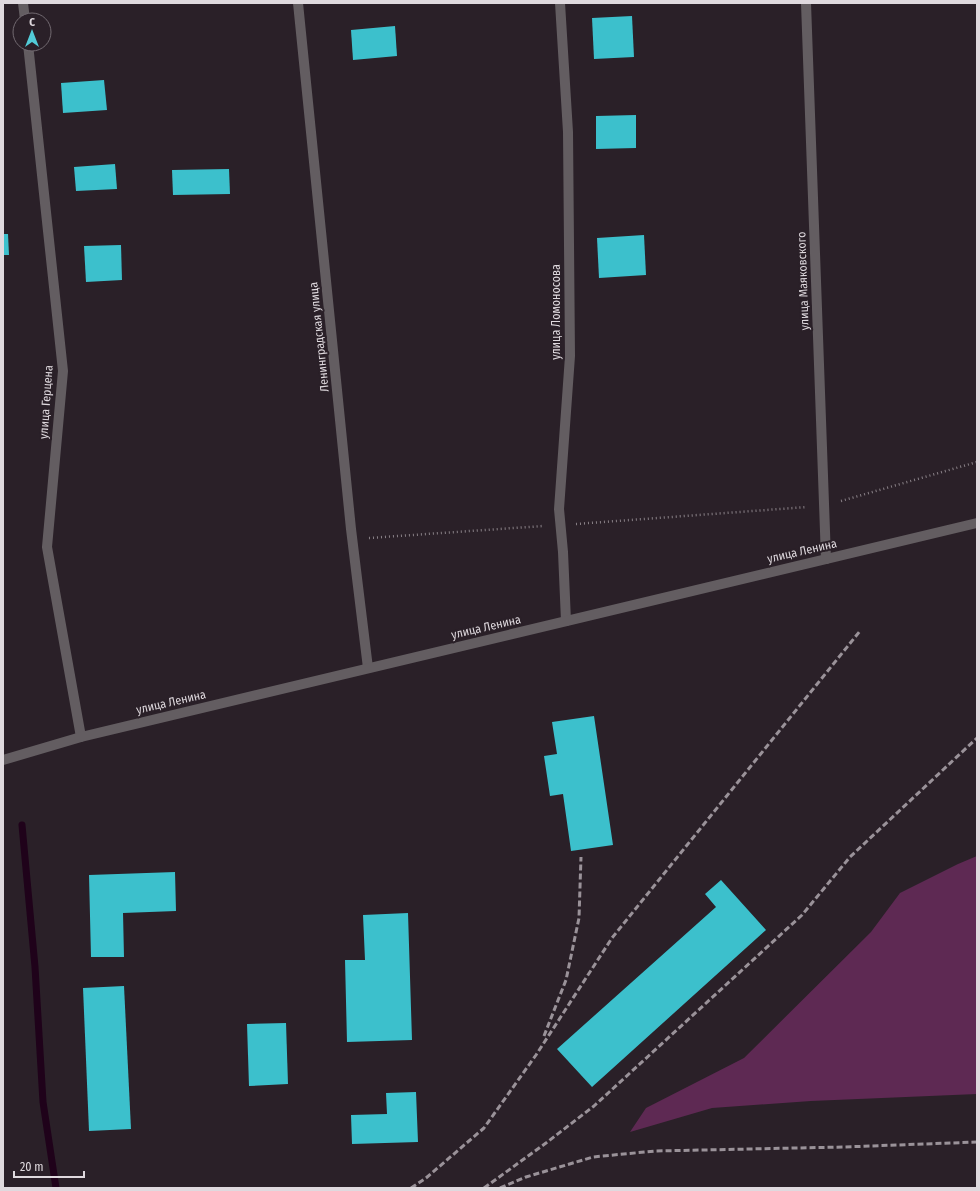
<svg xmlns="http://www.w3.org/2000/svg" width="980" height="1191" font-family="'Fira Sans Condensed',sans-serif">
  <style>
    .green { fill: #5e2953 }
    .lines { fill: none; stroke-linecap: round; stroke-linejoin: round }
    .stream { stroke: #1f021a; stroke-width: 7 }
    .building { fill: #3cc0cc }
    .path { stroke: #898187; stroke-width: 2.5; stroke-dasharray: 1 3; stroke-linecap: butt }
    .minor { stroke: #635d61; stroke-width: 10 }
    .tertiary { stroke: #635d61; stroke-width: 10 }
    .rail { stroke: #9a9299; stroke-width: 3; stroke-dasharray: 6 3; stroke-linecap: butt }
    .labels { text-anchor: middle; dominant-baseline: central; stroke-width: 4; stroke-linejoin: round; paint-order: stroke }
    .street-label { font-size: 12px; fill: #dfd9de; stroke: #2a2028 }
  </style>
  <rect width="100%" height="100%" fill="#2a2028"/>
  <path class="green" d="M977,856V1094L811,1101L712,1108L630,1132L646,1108L744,1058L871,932L900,893L958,864Z"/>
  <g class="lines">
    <path class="stream" d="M22,825L35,967L43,1102L56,1188"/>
  </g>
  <g class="building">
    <path d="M632,16L634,57L594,59L592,18Z"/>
    <path d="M395,26L397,56L353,60L351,30Z"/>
    <path d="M104,80L107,110L63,113L61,83Z"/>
    <path d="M636,115V148L596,149V116Z"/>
    <path d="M115,164L117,189L76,191L74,167Z"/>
    <path d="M229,169L230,194L173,195L172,170Z"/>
    <path d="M3,234H8L9,255H3Z"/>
    <path d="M644,235L646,275L599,278L597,238Z"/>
    <path d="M121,245L122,280L86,282L84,246Z"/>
    <path d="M594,716L613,845L571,851L563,794L550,796L544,756L557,754L552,722Z"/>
    <path d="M175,872L176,911L123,913L124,957H91L89,875Z"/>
    <path d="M721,880L766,930L592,1087L557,1049L716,907L705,894Z"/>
    <path d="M408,913L412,1040L347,1042L345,960H365L363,915Z"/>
    <path d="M124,986L131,1129L89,1131L83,988Z"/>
    <path d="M286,1023L288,1084L249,1086L247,1024Z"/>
    <path d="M416,1092L418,1142L352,1144L351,1115L387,1114L386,1093Z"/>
  </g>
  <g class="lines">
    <g class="path">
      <path d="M841,501L977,462"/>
      <path d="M576,524L807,507"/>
      <path d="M369,538L543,526"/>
    </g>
    <g class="minor">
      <path d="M23,3L25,20"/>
      <path d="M298,3L351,529L368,668"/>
      <path d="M560,3L568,132L570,356L559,509L563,552L566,621"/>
      <path d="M806,3L826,559"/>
      <path d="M28,44L63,371L47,547L81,737"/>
    </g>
    <path class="tertiary" d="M3,760L81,737L977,523"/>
    <g class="rail">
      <path d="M544,1036L566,980L579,918L581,857"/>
      <path d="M411,1188L426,1178L484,1128L536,1055L612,938L860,631"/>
      <path d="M484,1188L546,1143L594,1106L802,915L850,857L977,738"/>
      <path d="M500,1188L526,1177L593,1157L655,1151L844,1147L977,1142"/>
    </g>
  </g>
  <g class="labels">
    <g class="street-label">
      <text transform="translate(803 281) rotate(-92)">улица Маяковского</text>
      <text transform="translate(556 312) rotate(-90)">улица Ломоносова</text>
      <text transform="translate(319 337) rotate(-96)">Ленинградская улица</text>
      <text transform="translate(46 402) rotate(-86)">улица Герцена</text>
      <text transform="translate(802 551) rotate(-13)">улица Ленина</text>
      <text transform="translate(486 627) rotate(-13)">улица Ленина</text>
      <text transform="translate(171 702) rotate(-13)">улица Ленина</text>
    </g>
  </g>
  <rect width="980" height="1191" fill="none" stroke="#dfd9de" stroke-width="8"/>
  <g transform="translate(32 32)"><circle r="19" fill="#2a2028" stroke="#726a71"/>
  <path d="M0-3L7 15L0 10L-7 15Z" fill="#52cbd7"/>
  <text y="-6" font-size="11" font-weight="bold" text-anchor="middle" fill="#dfd9de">С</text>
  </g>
  <path d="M14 1171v6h70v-6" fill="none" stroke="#dfd9de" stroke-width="2"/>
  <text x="20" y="1171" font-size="12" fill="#dfd9de" stroke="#2a2028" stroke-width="3" paint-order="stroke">20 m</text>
</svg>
